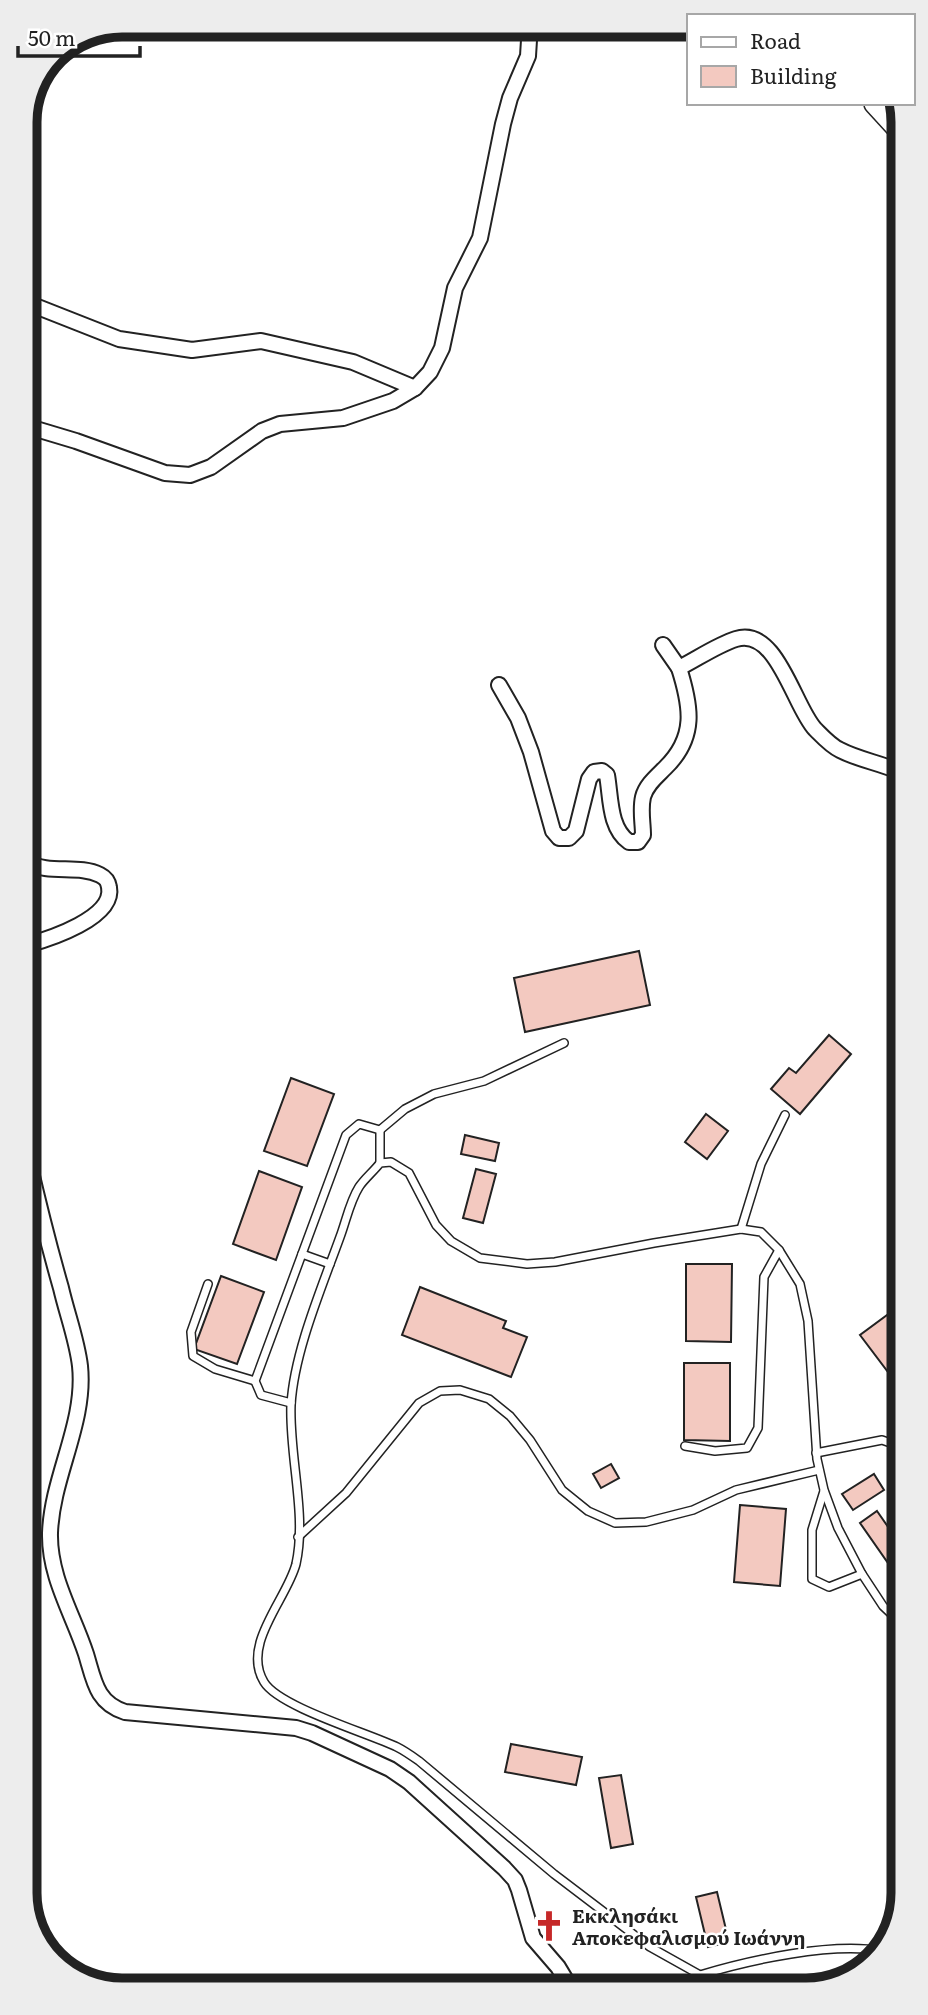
<svg xmlns="http://www.w3.org/2000/svg" width="928" height="2015" font-family="Literata,serif">
  <style>
    .building { fill: #f3c9c0; stroke: #222; stroke-width: 2 }
    .lines { fill: none; stroke-linecap: round; stroke-linejoin: round }
    .service-casing { stroke: #222; stroke-width: 10 }
    .minor-casing { stroke: #222; stroke-width: 18 }
    .primary-casing { stroke: #222; stroke-width: 26 }
    .service { stroke: #fff; stroke-width: 7 }
    .minor { stroke: #fff; stroke-width: 14 }
    .primary { stroke: #fff; stroke-width: 23 }
    .labels { text-anchor: middle; dominant-baseline: central; stroke-width: 5; stroke-linejoin: round; paint-order: stroke }
    .poi-label { font-size: 19px; font-weight: bold; fill: #222; stroke: #fff; text-anchor: start }
    .rim { fill: none; stroke: #222; stroke-width: 9 }
  </style>
  <rect width="100%" height="100%" fill="#fff"/>
  <g class="building">
    <path d="M639,951L650,1005L525,1032L514,978Z"/>
    <path d="M829,1035L851,1054L800,1114L771,1089L789,1068L796,1073Z"/>
    <path d="M291,1078L334,1094L307,1166L264,1151Z"/>
    <path d="M706,1114L728,1131L707,1159L685,1142Z"/>
    <path d="M465,1135L499,1143L495,1161L461,1154Z"/>
    <path d="M476,1169L496,1174L483,1223L463,1218Z"/>
    <path d="M259,1171L302,1187L276,1260L233,1244Z"/>
    <path d="M686,1264H732L731,1342L686,1341Z"/>
    <path d="M221,1276L264,1292L237,1364L194,1349Z"/>
    <path d="M420,1287L506,1321L503,1328L527,1337L511,1377L402,1335Z"/>
    <path d="M902,1304V1373L894,1380L860,1335Z"/>
    <path d="M684,1363H730V1441L684,1440Z"/>
    <path d="M611,1464L619,1478L601,1488L593,1474Z"/>
    <path d="M874,1474L884,1490L853,1510L842,1494Z"/>
    <path d="M740,1505L786,1509L780,1586L734,1582Z"/>
    <path d="M877,1511L902,1547V1553L888,1563L860,1523Z"/>
    <path d="M511,1744L582,1757L576,1785L505,1772Z"/>
    <path d="M621,1775L633,1844L611,1848L599,1778Z"/>
    <path d="M717,1892L729,1942L708,1947L696,1897Z"/>
  </g>
  <g class="lines">
    <defs>
      <g id="service">
        <path d="M380,1130V1163"/>
        <path d="M741,1229L761,1164L785,1115"/>
        <path d="M302,1254L330,1264"/>
        <path d="M208,1284L191,1332L193,1356L215,1369L255,1381"/>
        <path d="M291,1403L261,1395L255,1381L346,1135L359,1124L380,1130L405,1109L434,1094L484,1081L564,1043"/>
        <path d="M685,1446L715,1451L747,1448L758,1428L764,1277L779,1250"/>
        <path d="M816,1453L882,1440L902,1447"/>
        <path d="M824,1491L812,1530V1579L829,1587L862,1574"/>
        <path d="M298,1537L346,1493L419,1403L440,1391L460,1390L489,1399L510,1416L530,1440L562,1490L588,1511L615,1523L646,1522L693,1510L736,1490L819,1470"/>
        <path d="M700,1975C750,1960 831,1942 882,1951"/>
        <path d="M711,1986L700,1975L650,1947L554,1874L419,1761C412,1756 405,1751 397,1747C368,1733 279,1707 264,1682C241,1644 287,1599 296,1564C307,1515 289,1456 291,1405C294,1352 322,1287 340,1237C346,1221 350,1201 359,1187C364,1179 374,1171 380,1163L391,1162L409,1173L436,1225L451,1241L480,1258L527,1264L555,1262L654,1243L741,1229L761,1232L779,1250L800,1284L808,1321L817,1459L824,1490L838,1528L862,1574L883,1606L903,1625"/>
      </g>
      <g id="minor">
        <path d="M25,302L119,339L192,350L261,341L353,362L415,388"/>
        <path d="M26,426L76,441L165,473L190,475L211,467L262,431L280,424L343,418L393,401L415,388L430,372L442,348L455,288L480,238L503,124L510,98L528,56L529,40L525,25"/>
        <path d="M663,645L679,668"/>
        <path d="M499,685L518,718L531,752L553,831L559,838H569L576,831L589,779L594,772L602,771L607,775C611,798 609,828 629,842H638L643,835C643,823 640,810 643,797C646,785 657,776 665,768C697,737 691,706 679,668C697,659 717,645 736,639C777,626 794,707 815,729C822,736 831,746 840,750C859,760 881,763 900,772"/>
        <path d="M27,862C49,875 78,864 100,875C106,878 108,881 109,887C115,918 49,939 27,945"/>
        <path d="M28,1159C38,1202 49,1246 61,1288C67,1314 77,1340 80,1366C86,1423 52,1476 50,1533C49,1577 73,1614 86,1654C94,1680 96,1703 125,1712L296,1728L312,1733L390,1769L409,1782L504,1868L515,1880L519,1890L533,1938L558,1967L570,1987"/>
      </g>
      <path id="primary" d="M876,103L898,127"/>
    </defs>
    <use href="#service" class="service-casing"/>
    <use href="#minor" class="minor-casing"/>
    <use href="#primary" class="primary-casing"/>
    <use href="#service" class="service"/>
    <use href="#minor" class="minor"/>
    <use href="#primary" class="primary"/>
  </g>
  <defs>
    <symbol id="church-bare" viewBox="-9 -9 18 18"><path d="M-1.2-6h2.4v3.5h3.3v2.4h-3.3V6h-2.4V-.1h-3.3v-2.4h3.3Z" fill="#c62828" stroke="#fff" stroke-width="2.5" paint-order="stroke"/></symbol>
  </defs>
  <g fill-rule="evenodd">
    <use href="#church-bare" x="527" y="1904" width="44" height="44"/>
  </g>
  <g class="labels">
    <g class="poi-label">
      <text x="572" y="1915">Εκκλησάκι<tspan x="572" dy="22">Αποκεφαλισμού Ιωάννη</tspan></text>
    </g>
  </g>
  <path d="M0 0H928V2015H0ZM122 37H806A85 85 0 0 1 891 122V1893A85 85 0 0 1 806 1978H122A85 85 0 0 1 37 1893V122A85 85 0 0 1 122 37Z" fill="#ededed" fill-rule="evenodd"/>
  <path class="rim" d="M122 37H806A85 85 0 0 1 891 122V1893A85 85 0 0 1 806 1978H122A85 85 0 0 1 37 1893V122A85 85 0 0 1 122 37Z"/>
  <rect x="687" y="14" width="228" height="91" fill="#ffffff" stroke="#a7a7a7" stroke-width="2"/>
  <rect x="701" y="37" width="35" height="10" fill="#ffffff" stroke="#a7a7a7" stroke-width="2"/>
  <text x="750" y="49" font-size="21" fill="#222222">Road</text>
  <rect x="701" y="66" width="35" height="21" fill="#f3c9c0" stroke="#a7a7a7" stroke-width="2"/>
  <text x="750" y="84" font-size="21" fill="#222222">Building</text>
  <path d="M18 46v10h122v-10" fill="none" stroke="#222222" stroke-width="3.5"/>
  <text x="28" y="46" font-size="21" fill="#222222" stroke="#ffffff" stroke-width="5" paint-order="stroke">50 m</text>
</svg>
